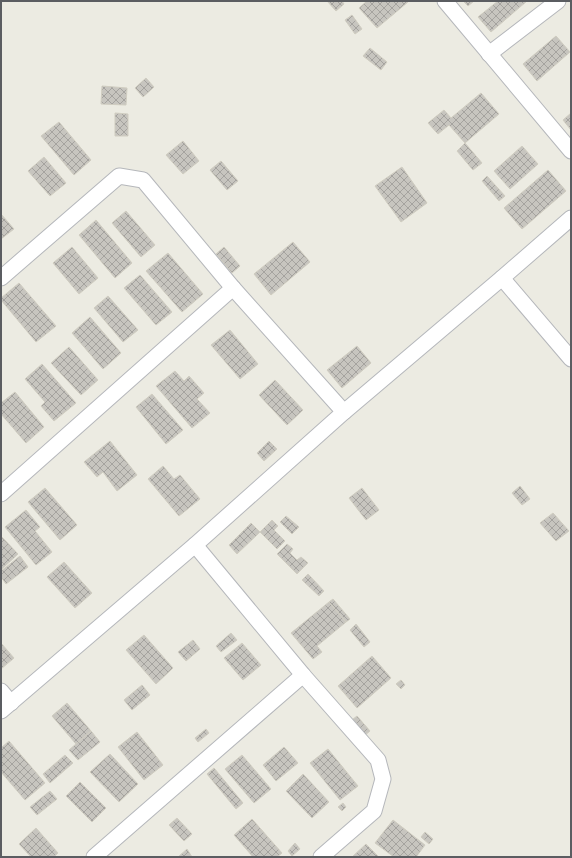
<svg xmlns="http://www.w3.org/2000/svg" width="572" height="858" font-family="'Fira Sans',sans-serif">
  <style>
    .building { fill: url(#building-cross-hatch); stroke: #d0cdc1 }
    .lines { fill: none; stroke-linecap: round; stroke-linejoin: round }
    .minor-casing { stroke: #b5b7bb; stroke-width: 17 }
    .minor { stroke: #fff; stroke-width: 15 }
  </style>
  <defs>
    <pattern id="building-cross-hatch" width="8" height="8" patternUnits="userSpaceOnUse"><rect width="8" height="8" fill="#c7c5bf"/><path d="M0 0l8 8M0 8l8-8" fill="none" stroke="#a5a39f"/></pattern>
  </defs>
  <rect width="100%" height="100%" fill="#ecebe2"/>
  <g class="building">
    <path d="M327,1H342L344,4L336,11Z"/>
    <path d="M367,1H407L408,2L377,28L359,8Z"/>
    <path d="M463,1H474L468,6Z"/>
    <path d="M498,1H527L491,32L478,17Z"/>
    <path d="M352,15L362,29L355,34L345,20Z"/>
    <path d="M556,36L570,52L537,81L523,64Z"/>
    <path d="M370,48L387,62L381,70L363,56Z"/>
    <path d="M146,78L154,87L143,97L135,88Z"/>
    <path d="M102,86L127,88L126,105L101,104Z"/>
    <path d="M481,93L499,114L465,143L449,125L438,134L428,123L444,110L451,118Z"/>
    <path d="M115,113L128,114V136H115Z"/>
    <path d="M571,113V130L563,120Z"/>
    <path d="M59,122L91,160L74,175L41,136Z"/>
    <path d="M183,141L199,161L183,174L166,155Z"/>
    <path d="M465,143L482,163L473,170L457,151Z"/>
    <path d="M522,146L538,164L510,189L494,171Z"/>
    <path d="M44,157L66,183L50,196L28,171Z"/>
    <path d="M221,161L238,181L227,190L210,170Z"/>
    <path d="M402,167L427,203L401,222L375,186Z"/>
    <path d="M548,170L566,191L522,229L504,208Z"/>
    <path d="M487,176L505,196L499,201L482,181Z"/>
    <path d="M126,211L155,245L141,257L112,223Z"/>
    <path d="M1,214L14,229L1,239Z"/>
    <path d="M96,220L132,263L115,278L79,235Z"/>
    <path d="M293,242L310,262L271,295L254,274Z"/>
    <path d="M72,247L98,278L79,294L53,263Z"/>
    <path d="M224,247L240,266L232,273L216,254Z"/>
    <path d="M168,253L203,294L182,312L146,271Z"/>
    <path d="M140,275L172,312L156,325L124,288Z"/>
    <path d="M19,283L56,326L36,342L1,300V298Z"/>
    <path d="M108,296L138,330L123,342L94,308Z"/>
    <path d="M90,317L121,353L103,369L72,333Z"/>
    <path d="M230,330L258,364L240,379L211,345Z"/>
    <path d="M357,346L371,363L342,388L327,370Z"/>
    <path d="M69,347L98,380L81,395L51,363Z"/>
    <path d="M42,364L76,403L54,421L41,406L45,402L25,379Z"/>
    <path d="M175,371L184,381L189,376L204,393L197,399L210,413L192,428L156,386Z"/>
    <path d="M275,380L303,410L287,425L259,395Z"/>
    <path d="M15,392L44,427L26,443L1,414V403Z"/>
    <path d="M152,394L183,430L166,444L136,407Z"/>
    <path d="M110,441L137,475L117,491L103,472L97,477L84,462Z"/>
    <path d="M269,441L277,449L264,461L257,453Z"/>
    <path d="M163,466L174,479L180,475L200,499L179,516L148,479Z"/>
    <path d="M520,486L530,499L522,505L512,493Z"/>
    <path d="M45,488L77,525L60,540L28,502Z"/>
    <path d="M362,488L379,510L366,520L349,498Z"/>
    <path d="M26,510L40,527L35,531L52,552L36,565L5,527Z"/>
    <path d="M553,513L569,531L556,541L540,523Z"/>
    <path d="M286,516L299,527L292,534L280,522Z"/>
    <path d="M272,520L278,526L274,530L285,541L277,549L260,532Z"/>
    <path d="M251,523L260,532L237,554L229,545Z"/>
    <path d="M1,536L18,554L2,569L1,568Z"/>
    <path d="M287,544L293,549L290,553L297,560L301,557L308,563L297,574L277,554Z"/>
    <path d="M20,556L28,567L6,584L1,577V571Z"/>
    <path d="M64,562L92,593L75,608L47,577Z"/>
    <path d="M308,574L324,591L319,596L302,580Z"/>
    <path d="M333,599L350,619L346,622L329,602Z"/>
    <path d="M329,602L346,622L317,646L322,652L313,659L291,633Z"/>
    <path d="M356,624L370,642L364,647L350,630Z"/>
    <path d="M231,633L237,640L221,652L216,646Z"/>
    <path d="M144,635L173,668L156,684L126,650Z"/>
    <path d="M193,640L200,649L186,661L178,652Z"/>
    <path d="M1,643L14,658L1,669Z"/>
    <path d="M242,643L261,665L243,680L224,658Z"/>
    <path d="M372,656L391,678L357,708L338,686Z"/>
    <path d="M401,680L405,685L401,689L396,684Z"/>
    <path d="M142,685L150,695L132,710L124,700Z"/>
    <path d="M67,703L91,731L76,744L52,716Z"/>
    <path d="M357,716L370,731L364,736L352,720Z"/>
    <path d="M206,729L209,733L198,742L195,738Z"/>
    <path d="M91,731L100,742L78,760L69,750Z"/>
    <path d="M137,732L163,765L144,780L118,747Z"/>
    <path d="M9,741L45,783L25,800L1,772V748Z"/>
    <path d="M284,747L298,763L276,781L263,765Z"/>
    <path d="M328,749L358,786L340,800L310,763Z"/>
    <path d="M110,754L138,784L119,802L90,772Z"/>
    <path d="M65,755L73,763L50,783L43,774Z"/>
    <path d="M242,755L271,789L254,803L225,769Z"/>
    <path d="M214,768L243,803L236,809L207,774Z"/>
    <path d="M303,774L329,802L312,818L286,791Z"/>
    <path d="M80,782L106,808L92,822L66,796Z"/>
    <path d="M50,791L57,799L37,815L30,807Z"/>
    <path d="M343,803L346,807L342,811L338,807Z"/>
    <path d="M177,818L192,834L184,841L169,825Z"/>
    <path d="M252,819L282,853L277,857H253L234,835Z"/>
    <path d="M393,820L425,845L416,857H394L375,843Z"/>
    <path d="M36,828L58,853L54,857H31L19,844Z"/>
    <path d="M425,832L433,839L429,844L421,837Z"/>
    <path d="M295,843L300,849L292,856L288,851Z"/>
    <path d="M366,844L379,857H352Z"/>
    <path d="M187,849L192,857H178Z"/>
  </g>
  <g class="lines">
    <defs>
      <g id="minor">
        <path d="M445,1L571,151"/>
        <path d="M489,54L558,1"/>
        <path d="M1,278L119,176L143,180L233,288L344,412"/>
        <path d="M502,278L571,359"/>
        <path d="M1,494L233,288"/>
        <path d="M195,545L303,675L378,760L383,779L374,811L321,857"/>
        <path d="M1,691L11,703"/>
        <path d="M1,711L195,545L344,412L502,278L571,218"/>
        <path d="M94,857L303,675"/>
      </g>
    </defs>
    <use href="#minor" class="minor-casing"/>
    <use href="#minor" class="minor"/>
  </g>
  <rect width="572" height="858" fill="none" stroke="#5b5d61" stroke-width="4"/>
</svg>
